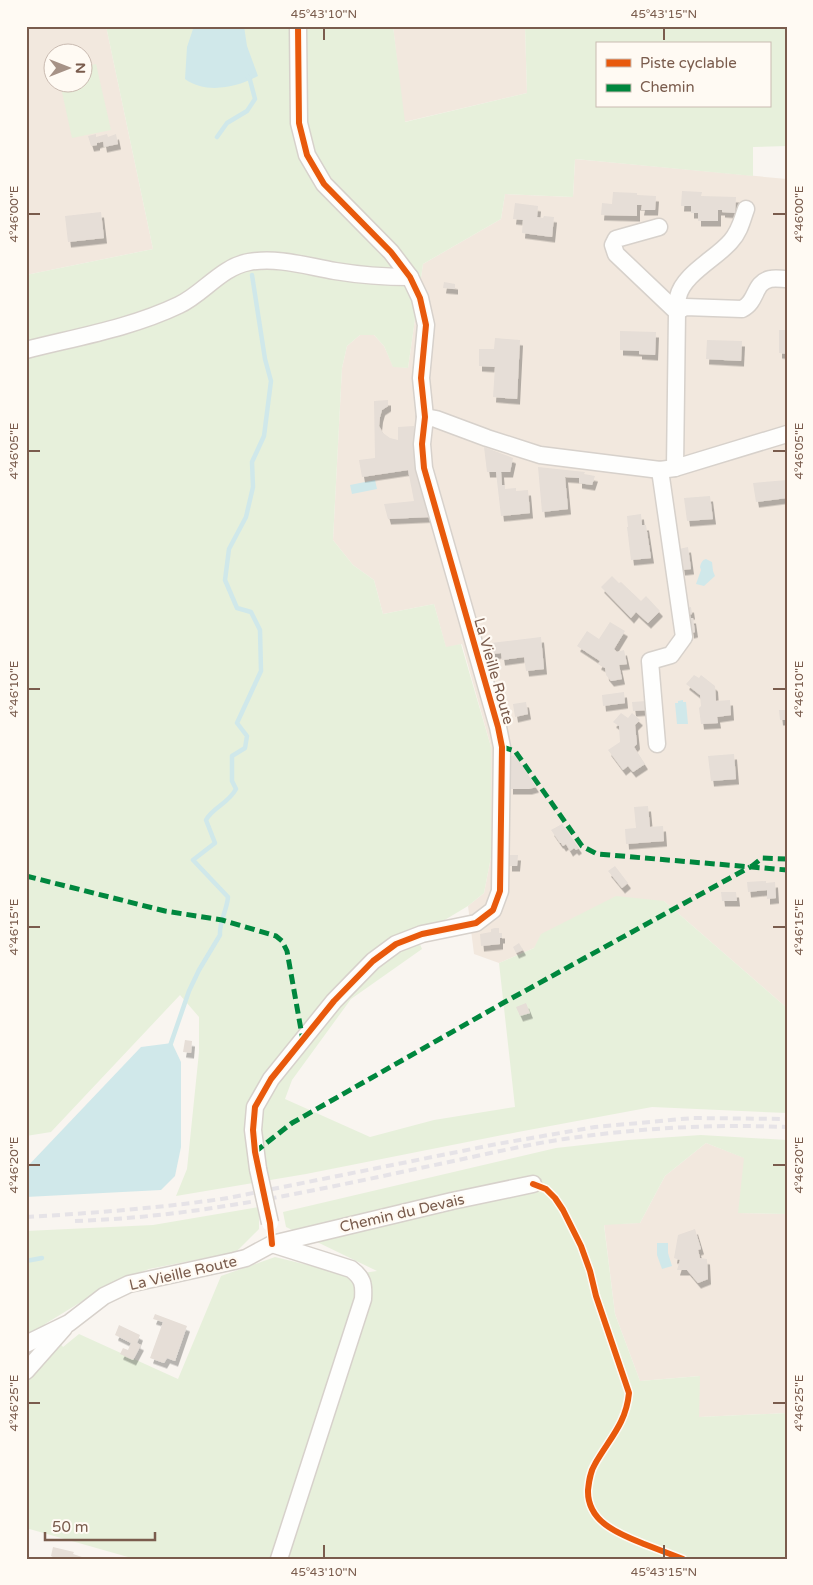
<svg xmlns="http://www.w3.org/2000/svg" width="813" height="1585" font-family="'Varela Round',sans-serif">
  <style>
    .residential { fill: #f2e8de; fill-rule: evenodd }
    .green { fill: #e7f0db; fill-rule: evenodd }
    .water { fill: #d0e8ea }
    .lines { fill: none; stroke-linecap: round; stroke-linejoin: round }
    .stream { stroke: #d0e8ea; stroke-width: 4.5 }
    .building { fill: #e6ded7; filter: url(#shadow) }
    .minor-casing { stroke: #d7d1cb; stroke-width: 19 }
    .minor { stroke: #fefefd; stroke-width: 16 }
    .rail { stroke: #e6e3e7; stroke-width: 4; stroke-dasharray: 8 5; stroke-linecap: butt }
    .minor-bridge-casing { stroke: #d7d1cb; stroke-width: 19; stroke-linecap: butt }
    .minor-bridge { stroke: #fefefd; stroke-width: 16 }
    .quiet { stroke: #00873e; stroke-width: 5; stroke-dasharray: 10 5; stroke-linecap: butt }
    .cycleway-casing { stroke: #fffaf3; stroke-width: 9 }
    .cycleway { stroke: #e8590c; stroke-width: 6 }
    .ticks { fill: none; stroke: #7a5c4d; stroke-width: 2 }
    .labels { text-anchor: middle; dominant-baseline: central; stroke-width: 4.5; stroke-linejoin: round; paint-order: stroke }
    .street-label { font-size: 15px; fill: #7a5c4d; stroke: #fffaf3 }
    .neatline { fill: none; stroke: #7a5c4d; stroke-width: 2 }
    .ticks-label { font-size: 12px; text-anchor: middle; fill: #7a5c4d }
  </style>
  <defs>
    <filter id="shadow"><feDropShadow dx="3" dy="5.5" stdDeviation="0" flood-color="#0004"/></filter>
  </defs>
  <rect width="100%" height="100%" fill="#f9f5f0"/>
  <g class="residential">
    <path d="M26,26H106L153,249L26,275ZM52,52H82V82H52Z"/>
    <path d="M393,26H525L527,93L404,122Z"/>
    <path d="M575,159L787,179V1008L664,901L534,948L499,963L474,954L468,906L484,893L491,857V747L462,644L446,648L434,604L383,614L374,580L353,565L333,540L342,368L347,346L360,335H374L384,346L393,366L408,368L423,264L501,219L505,194L573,197Z"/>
    <path d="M706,1143L745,1158L739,1213L787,1214V1413L699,1417V1376L640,1381L615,1314L604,1224L640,1223L665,1176Z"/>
  </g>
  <g class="green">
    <path d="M106,26H393L405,122L527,93L525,26H787V146L753,147V176L575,159L573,197L505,194L501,219L423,264L408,368L393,367L384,346L374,335H360L347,346L342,368L333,540L353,565L374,580L383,614L434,604L446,647L461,644L491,747V857L484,893L468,906L443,921L413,928L422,949L351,999L292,1080L285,1099L370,1137L434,1120L515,1107L499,963L534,948L541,934L616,896L664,901L787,1008V1113L652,1107L518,1132L306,1174L176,1196L187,1169L199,1052V1017L180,995L51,1132L26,1136V275L153,249ZM597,44H769V106H597Z"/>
    <path d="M96,64L111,130L72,138L60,83L82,82L83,67Z"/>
    <path d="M701,1135L787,1140V1214L738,1213L744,1158L706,1143L665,1176L640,1223L604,1225L615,1314L640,1381L700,1376L699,1417L787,1413V1559H135L26,1528V1231L153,1225L259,1207V1229L236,1252L149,1269L112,1283L45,1324L63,1347L79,1334L178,1379L221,1276L275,1257L349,1275L377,1271L286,1227L283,1212L556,1148L628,1140Z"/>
  </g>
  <g class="water">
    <path d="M194,26H244L247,46L258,76C237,88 205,94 185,79L187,47Z"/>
    <path d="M375,480L377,489L352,494L350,485Z"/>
    <path d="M706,559L712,562L713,571L715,576L704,586L696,584L701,570L700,567C701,563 702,560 706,559Z"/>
    <path d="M683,700V702H686L688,724H677L675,703H678V701Z"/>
    <path d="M172,1043L181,1062V1147L175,1176L161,1190L26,1197V1168L141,1047Z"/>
    <path d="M657,1243H668V1253L672,1266L662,1269L657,1255Z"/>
  </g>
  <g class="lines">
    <g class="stream">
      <path d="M217,137L227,123L247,111L255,99L250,80L248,77"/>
      <path d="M170,1046L189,991L199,970L220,935C219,922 227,910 228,897L193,860L215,843L206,820C213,807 228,804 236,789L232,781V756L245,748L247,736L237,723L261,671L260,630L251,612L237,608L225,580L229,549L246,517L253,487L252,462L264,436L271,381L265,359L252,275"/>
      <path d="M26,1261L42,1258"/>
    </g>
  </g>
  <g class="building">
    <path d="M96,134V137L107,134L108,137L116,134L118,144L104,147L103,141L97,143V145L91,146L88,136Z"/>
    <path d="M682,191L702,192L701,196L736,197L735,213L722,212V210H718V221H698V213H691V206H681Z"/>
    <path d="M613,192L637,193V195L656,196L655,210H641L642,205H637V216L601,215L602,203L612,204Z"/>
    <path d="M515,203L538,206L537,217L543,218L544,216L554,217L552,237L522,233L523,220L513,219Z"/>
    <path d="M101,212L104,238L68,242L65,216Z"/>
    <path d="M444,282L455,284V289L443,288Z"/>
    <path d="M779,330H787V354L779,353Z"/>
    <path d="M620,331L656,332L655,355L639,354V351L620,350Z"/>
    <path d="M495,338L520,340L517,399L493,397L495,367L479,366V349H494Z"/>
    <path d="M707,340L742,341L741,361L706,359Z"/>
    <path d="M388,400V406L382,410L380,417L379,426L383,433L390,438L398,440V427L414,426L415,453L430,517L388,519L384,504L414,501L408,470L362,477L359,460L375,458L374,401Z"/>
    <path d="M484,447L513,458L510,472H501L502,485H505V489L516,488V491L528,490L530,513L501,516L496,472H487Z"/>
    <path d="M538,467L585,472L584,474L595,476L592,485L579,483V478L565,477L568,509L542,512Z"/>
    <path d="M787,480V498L756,502L753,483Z"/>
    <path d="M710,496L713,519L687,521L684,498Z"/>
    <path d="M641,514L642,525H646L651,558L631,560L627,527H628L627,516Z"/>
    <path d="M688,547L691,569L682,570L679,549Z"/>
    <path d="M612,576L619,583L621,582L641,601L646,596L660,611L648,623L636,612L631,618L601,587Z"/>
    <path d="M691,607L692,614L688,615L687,608Z"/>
    <path d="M689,618H693L695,632L691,633Z"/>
    <path d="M610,622L625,631L614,649L617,652L624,650L627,664L619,665L622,679L611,681L606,675L605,668L598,664L600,661L577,646L587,631L599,639Z"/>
    <path d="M541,637L544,669L526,671L524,657L502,660L501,653L492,654L491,643Z"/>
    <path d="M694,675L699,678L701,675L715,686L716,701L730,700L731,715L717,717L718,723L701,724L699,708L701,706L700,695L686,684Z"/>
    <path d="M624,692L625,703L603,706L602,695Z"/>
    <path d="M647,701L648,710L633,711L632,702Z"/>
    <path d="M526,702L528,714L515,717L513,704Z"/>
    <path d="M779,710H787V720H780Z"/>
    <path d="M621,713L628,718L632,713L640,720L635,725L637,744L634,747L645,764L633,772L628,766L623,770L608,750L620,742L619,726L613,722Z"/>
    <path d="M734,754L736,779L711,781L708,756Z"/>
    <path d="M515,755L536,787L529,789H510V756Z"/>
    <path d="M648,806L650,827L663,826L664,841L626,844L625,829L636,828L634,807Z"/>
    <path d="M562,824L579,848L576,850L574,848L570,851L566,844L563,846L561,843H560L551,830Z"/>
    <path d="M509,855H518L517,866H509Z"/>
    <path d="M615,866L628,883L622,888L608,871Z"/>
    <path d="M766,881V883L775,882L776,898L767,899V890L748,892L747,882Z"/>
    <path d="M721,892H736L737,901H722Z"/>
    <path d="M495,928H499V933H502V938H500V944L481,946L480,934L491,932V929Z"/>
    <path d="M519,943L523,950L516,953L513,947Z"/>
    <path d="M526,1003L530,1013L520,1016L516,1007Z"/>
    <path d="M185,1040L192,1041L191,1053L183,1052Z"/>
    <path d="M695,1229L701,1249L698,1250L700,1258L707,1259L708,1279L698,1283L687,1270H677L680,1260L674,1258L678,1235Z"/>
    <path d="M155,1314L187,1326L175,1361L167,1358L164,1363L150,1358L163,1322L153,1319Z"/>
    <path d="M119,1325L140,1335L137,1343L141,1345L133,1360L120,1354L123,1348L128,1350L131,1343L115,1335Z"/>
    <path d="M53,1547L74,1552L73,1554L88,1559H57L51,1556Z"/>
  </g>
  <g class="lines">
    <defs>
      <g id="minor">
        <path d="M659,227L616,239L613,245L616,254L677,312L675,468"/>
        <path d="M677,312C677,307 676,301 678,297C683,274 717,258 731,241C740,231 742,220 746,209"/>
        <path d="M677,312L685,307L742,309C758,301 753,283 770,279C775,278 782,279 787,279"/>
        <path d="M26,350C77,337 131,328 179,305C203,294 221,267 249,262C278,257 306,266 335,271C359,275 385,277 410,277"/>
        <path d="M425,417L436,419L487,438L540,455L660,470L675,468L787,434"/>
        <path d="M657,744L650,661L671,655L684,637L660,470"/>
        <path d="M258,1169L253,1130L255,1107L271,1079L334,1001L373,961L396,944L422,934L476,923L493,910L500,891L502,747L498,727L424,468L422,444L425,417L421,378L426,325L420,298L410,277L391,252L324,184L307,155L299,123L298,26"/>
        <path d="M272,1244L351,1269C363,1278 364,1284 363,1299L279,1559"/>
        <path d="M26,1344L69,1323L104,1296L129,1284L234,1261L246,1258L272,1244L452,1201L533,1184"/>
        <path d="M26,1371L64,1328"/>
      </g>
    </defs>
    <use href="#minor" class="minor-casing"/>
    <use href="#minor" class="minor"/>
    <g class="rail">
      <path d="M26,1217C94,1213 161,1208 228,1198L497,1144L595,1127L693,1118L787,1119"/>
      <path d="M75,1221C202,1217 325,1188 449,1162C487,1154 525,1145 564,1139C638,1128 712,1124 787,1127"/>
    </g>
    <defs>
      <path id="minor-bridge" d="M258,1169L270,1223"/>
    </defs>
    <use href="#minor-bridge" class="minor-bridge-casing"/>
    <use href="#minor-bridge" class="minor-bridge"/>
    <g class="quiet">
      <path d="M502,747L515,751L582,846L597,854L787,870"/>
      <path d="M751,867L762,858L787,859"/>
      <path d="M26,876L165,911L222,920L276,936L282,941L287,951L303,1041"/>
      <path d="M255,1152L292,1123L503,1003L750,867"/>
    </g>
    <defs>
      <g id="cycleway">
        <path d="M533,1184L546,1189L555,1198L563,1210L581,1246L590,1271L596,1296L629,1393C626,1424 609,1439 595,1464C590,1472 589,1481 588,1490C587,1522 619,1534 644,1544C657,1549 670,1554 683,1559"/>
        <path d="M272,1244L270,1223L255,1152L253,1130L255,1107L271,1079L334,1001L373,961L396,944L422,934L476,923L493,910L500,891L502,747L498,727L424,468L422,444L425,417L421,378L426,325L420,298L410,277L391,252L324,184L307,155L299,123L298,26"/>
      </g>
    </defs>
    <use href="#cycleway" class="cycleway-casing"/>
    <use href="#cycleway" class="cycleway"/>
  </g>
  <path class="ticks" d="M324,28V40M664,28V40M28,214H40M773,214H786M28,451H40M773,451H786M28,689H40M773,689H786M28,927H40M773,927H786M28,1165H40M773,1165H786M28,1403H40M773,1403H786M324,1545V1558M664,1545V1558"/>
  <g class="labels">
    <g class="street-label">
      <text transform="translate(494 671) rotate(74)">La Vieille Route</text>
      <text transform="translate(402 1213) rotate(-13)">Chemin du Devais</text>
      <text transform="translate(183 1273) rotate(-13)">La Vieille Route</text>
    </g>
  </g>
  <rect width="813" height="1585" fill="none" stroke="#fffaf3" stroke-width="55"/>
  <rect x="596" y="42" width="175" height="65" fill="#fffaf3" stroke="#cabbb1"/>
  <rect x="606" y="59" width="25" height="8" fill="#e8590c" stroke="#cabbb1"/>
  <text x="640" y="68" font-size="15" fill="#7a5c4d">Piste cyclable</text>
  <rect x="606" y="84" width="25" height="8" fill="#00873e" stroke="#cabbb1"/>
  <text x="640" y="92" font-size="15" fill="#7a5c4d">Chemin</text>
  <g transform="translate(68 68) rotate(90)"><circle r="24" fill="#fffaf3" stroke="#cabbb1"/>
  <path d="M0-4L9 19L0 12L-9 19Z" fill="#a69286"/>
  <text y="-8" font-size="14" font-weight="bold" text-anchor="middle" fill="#7a5c4d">N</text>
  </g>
  <path d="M45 1532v8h110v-8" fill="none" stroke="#7a5c4d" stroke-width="2.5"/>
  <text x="52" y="1532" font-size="15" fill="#7a5c4d" stroke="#fffaf3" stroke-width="4" paint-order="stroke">50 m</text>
  <rect x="28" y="28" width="758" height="1530" class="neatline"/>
  <g class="ticks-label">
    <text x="324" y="18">45°43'10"N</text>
    <text x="664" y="18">45°43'15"N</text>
    <text transform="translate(799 214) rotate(-90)" y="4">4°46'00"E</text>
    <text transform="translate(14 214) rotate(-90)" y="4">4°46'00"E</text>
    <text transform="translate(14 451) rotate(-90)" y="4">4°46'05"E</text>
    <text transform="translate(799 451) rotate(-90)" y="4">4°46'05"E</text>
    <text transform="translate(799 689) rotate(-90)" y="4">4°46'10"E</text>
    <text transform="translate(14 689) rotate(-90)" y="4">4°46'10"E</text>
    <text transform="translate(799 927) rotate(-90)" y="4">4°46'15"E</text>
    <text transform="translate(14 927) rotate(-90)" y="4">4°46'15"E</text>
    <text transform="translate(14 1165) rotate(-90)" y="4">4°46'20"E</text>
    <text transform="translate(799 1165) rotate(-90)" y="4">4°46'20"E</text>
    <text transform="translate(14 1403) rotate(-90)" y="4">4°46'25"E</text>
    <text transform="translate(799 1403) rotate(-90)" y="4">4°46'25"E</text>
    <text x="324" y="1576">45°43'10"N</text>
    <text x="664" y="1576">45°43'15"N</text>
  </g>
</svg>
